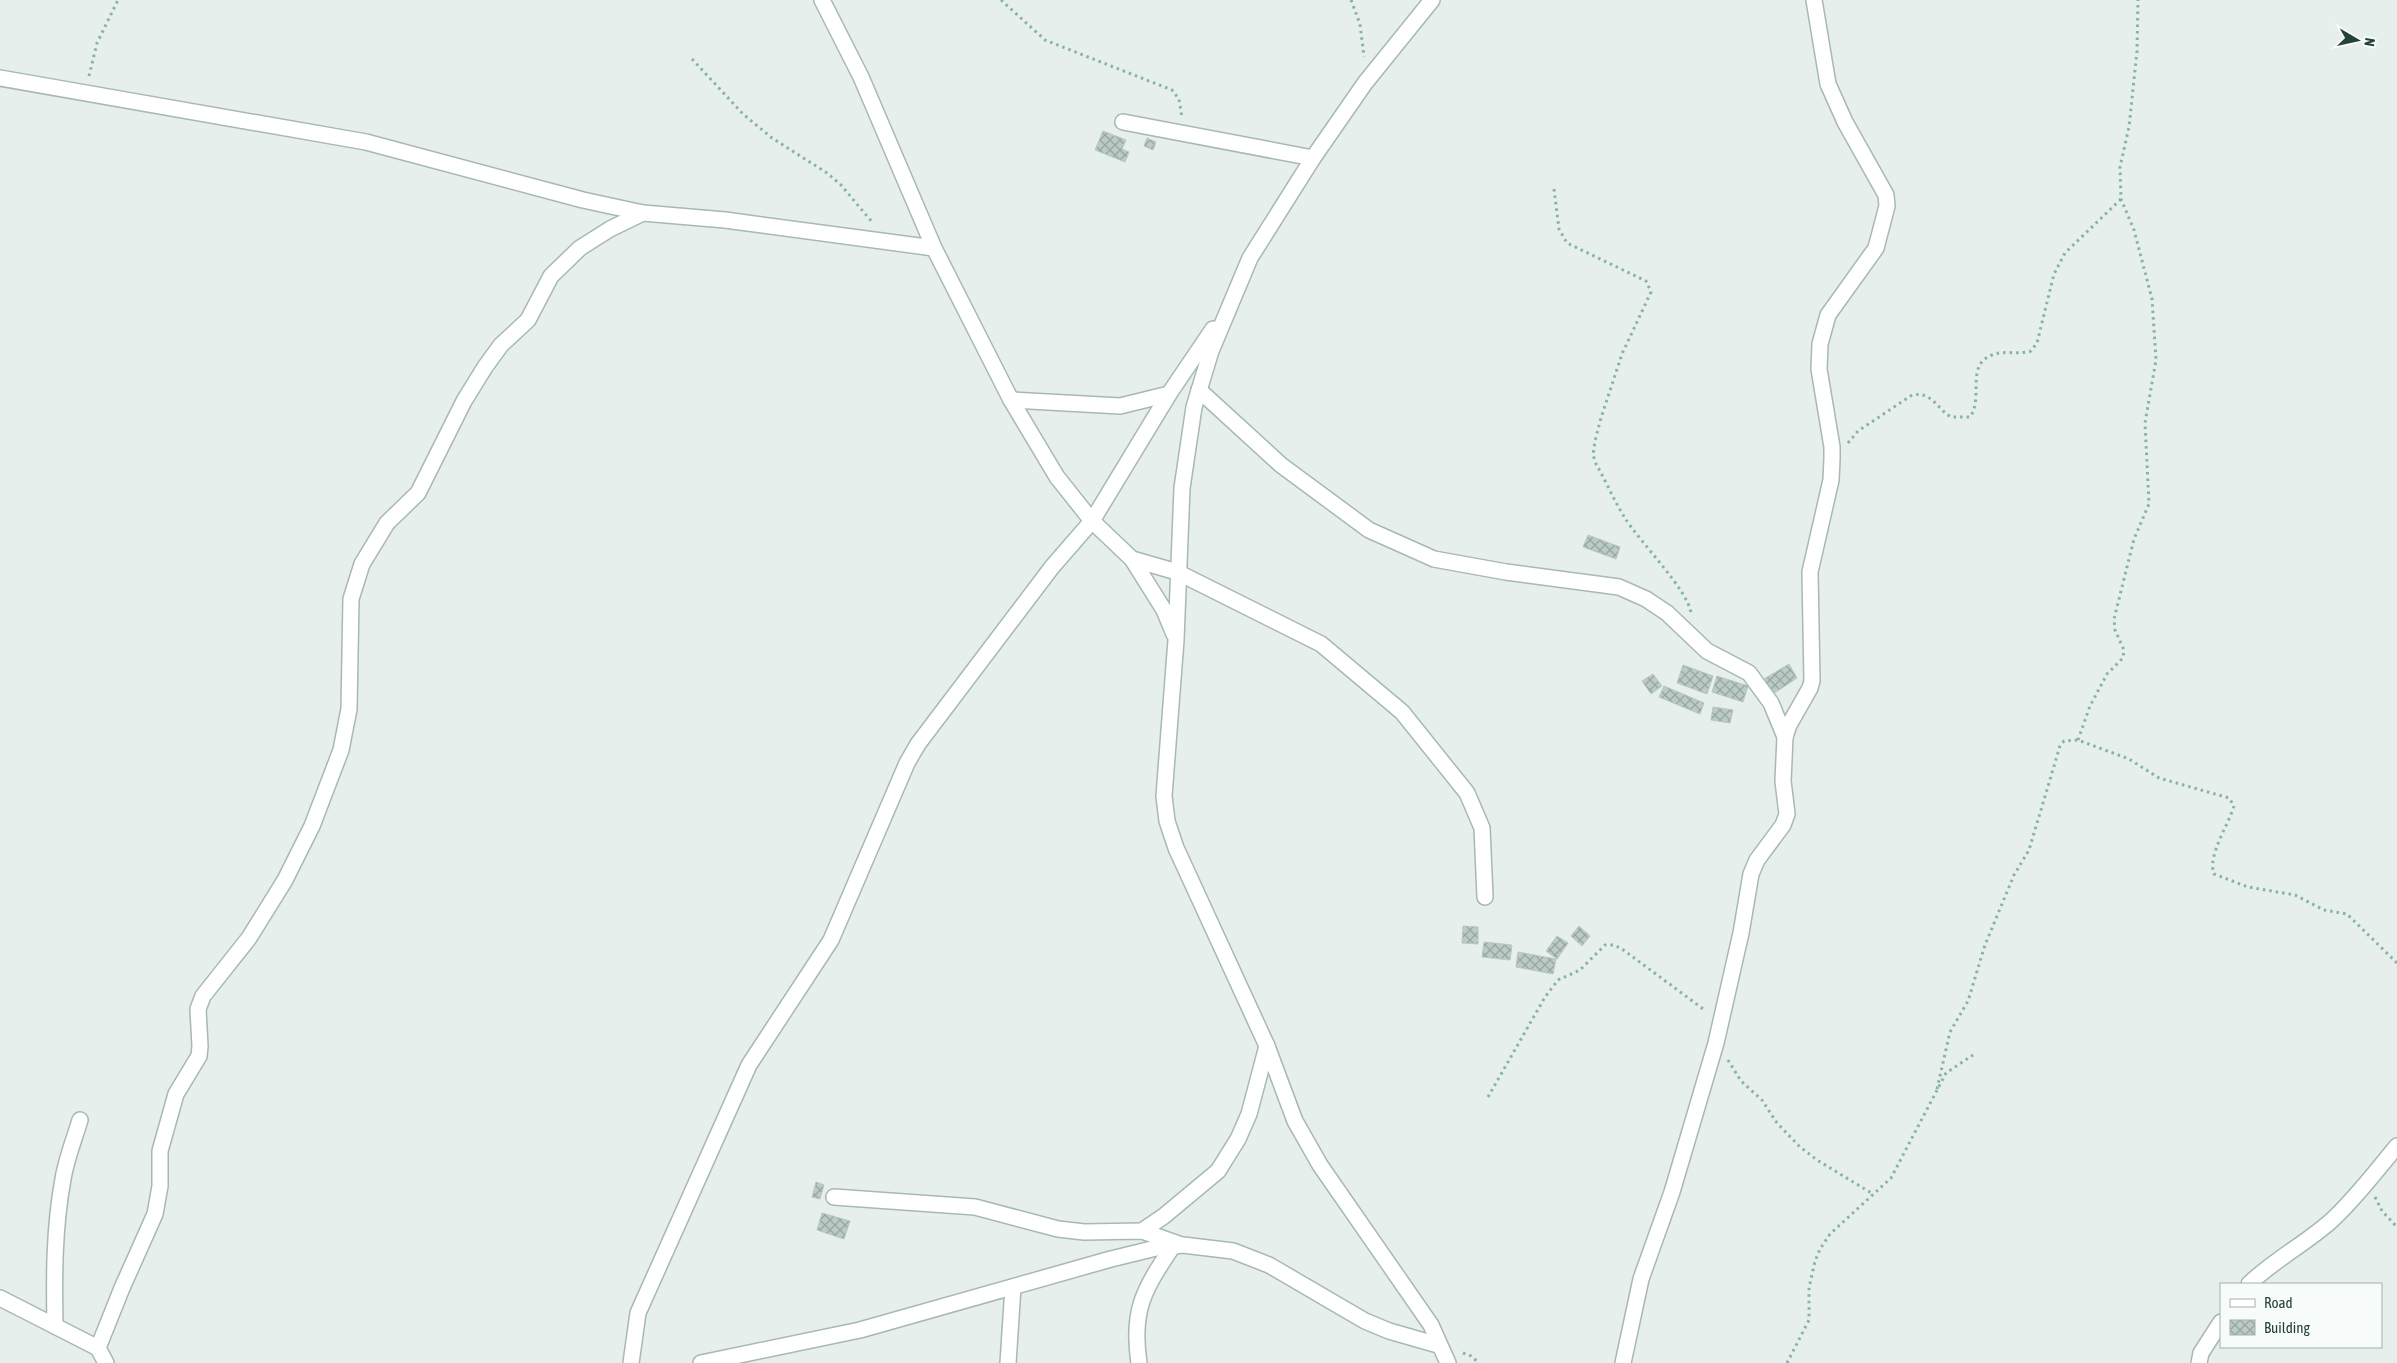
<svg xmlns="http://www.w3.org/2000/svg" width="2397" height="1363" font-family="'Asap Condensed',sans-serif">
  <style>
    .building { fill: url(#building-cross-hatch); stroke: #b8c9c2 }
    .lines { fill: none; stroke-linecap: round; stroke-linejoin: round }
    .minor-casing { stroke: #a8b8b2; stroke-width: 18 }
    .path { stroke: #86b3a5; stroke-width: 3; stroke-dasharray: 2.5 4; stroke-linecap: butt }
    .minor { stroke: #fff; stroke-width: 15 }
  </style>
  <defs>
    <pattern id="building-cross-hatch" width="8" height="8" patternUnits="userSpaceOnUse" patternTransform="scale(1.25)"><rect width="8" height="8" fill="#bbcac4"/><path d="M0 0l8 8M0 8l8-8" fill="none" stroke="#98a6a0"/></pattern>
  </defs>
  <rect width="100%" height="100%" fill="#e6efeb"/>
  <g class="building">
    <path d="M1103,131L1126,140L1122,149L1129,152L1125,162L1095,150Z"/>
    <path d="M1147,138L1156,142L1153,150L1144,146Z"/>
    <path d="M1588,535L1620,547L1616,559L1583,547Z"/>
    <path d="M1789,664L1797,678L1773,694L1764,679Z"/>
    <path d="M1683,665L1713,676L1707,694L1677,683Z"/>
    <path d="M1653,674L1662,686L1651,694L1642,681Z"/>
    <path d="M1717,676L1748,686L1743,702L1712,692Z"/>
    <path d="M1664,686L1704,703L1700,714L1659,697Z"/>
    <path d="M1713,707L1733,710L1730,723L1711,720Z"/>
    <path d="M1463,926L1478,927V944L1462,943Z"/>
    <path d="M1579,926L1590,936L1582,946L1571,936Z"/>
    <path d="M1557,936L1568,943L1557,959L1546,951Z"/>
    <path d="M1484,942L1512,945L1510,960L1482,957Z"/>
    <path d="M1518,952L1556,959L1553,974L1516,967Z"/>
    <path d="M816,1182L824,1185L820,1199L812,1197Z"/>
    <path d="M822,1213L850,1221L844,1239L817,1230Z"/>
  </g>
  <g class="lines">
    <defs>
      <g id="minor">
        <path d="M822,0L861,77L934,248L1011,400L1057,477L1092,521L1132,559L1164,610L1174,634"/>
        <path d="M1432,0L1365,83L1313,158L1250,258L1211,351L1194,407L1182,488L1176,640L1164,796L1167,821L1176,848L1267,1046L1295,1121L1320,1165L1431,1325L1448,1363"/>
        <path d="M0,78L366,142L583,200L643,213L725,220L934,248"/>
        <path d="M1123,122L1313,158"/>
        <path d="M1199,390L1281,465L1369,530L1434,559L1506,572L1619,587L1646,599L1667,613L1707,651L1749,673L1771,703L1785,737"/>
        <path d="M1011,400L1120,406L1169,394"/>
        <path d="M1132,559L1177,572L1321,644L1402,712L1467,793L1482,828L1485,897"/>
        <path d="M834,1197L975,1207L1058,1229L1084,1232L1142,1231L1179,1244"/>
        <path d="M1142,1231L1164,1216L1218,1171L1238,1139L1249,1114L1267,1046"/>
        <path d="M2249,1284C2274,1260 2305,1244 2331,1221C2356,1198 2376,1171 2397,1146"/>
        <path d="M0,1298L98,1348L106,1363"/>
        <path d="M55,1325C54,1276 54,1228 63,1179C66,1160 74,1140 80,1120"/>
        <path d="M98,1348L122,1288L155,1214L160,1186V1151L176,1094L199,1056L200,1046L198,1009L203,996L249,938L285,880L312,826L341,750L349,709L351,599L362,564L387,523L418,493L464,401L485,367L501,345L528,320L551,276L580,248L610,229L643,213"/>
        <path d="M631,1363L638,1313L749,1065L831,940L907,763L918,744L1052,567L1092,521L1169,394L1213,329"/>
        <path d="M701,1363L860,1330L1111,1259L1156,1248L1183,1245L1233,1251L1269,1265L1365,1321L1389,1331L1438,1345"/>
        <path d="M1008,1363L1013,1287"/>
        <path d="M1139,1363C1131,1310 1144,1289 1173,1246"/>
        <path d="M1623,1363L1641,1279L1672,1192L1716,1043L1741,933L1751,874L1757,860L1783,825L1787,814L1783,781L1785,737L1789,725L1810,688L1812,681L1810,572L1831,480L1832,459V447L1819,369L1820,344L1828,315L1876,248L1887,206L1886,195L1845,122L1828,84L1814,0"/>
        <path d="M2199,1363L2201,1353L2221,1322"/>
      </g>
    </defs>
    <use href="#minor" class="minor-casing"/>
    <g class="path">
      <path d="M1001,0L1045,40L1172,90L1179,99L1182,118"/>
      <path d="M1351,0L1360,24L1364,57"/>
      <path d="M692,59L743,114L772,138L827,173L841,185L872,222"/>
      <path d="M89,76L97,43L118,0"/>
      <path d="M1554,189L1559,229L1567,243L1646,281L1651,292L1622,354L1601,418L1595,441L1593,455L1596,464C1606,481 1614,501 1625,518C1639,541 1688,590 1691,613"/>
      <path d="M1848,443L1858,431L1912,395C1932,391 1937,409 1951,417H1970C1984,398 1965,365 1992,355C2004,350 2019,355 2031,351L2037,343L2054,274L2065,253L2121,199"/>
      <path d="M2078,740L2090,706L2107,674L2123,658L2124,650L2115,630L2114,619L2134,539L2149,504L2145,423L2156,360L2152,299L2134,230L2121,199L2120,167L2129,127L2137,51L2138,0"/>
      <path d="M1728,1060L1741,1081L1762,1100L1777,1123L1799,1146L1817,1160L1873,1194"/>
      <path d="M1937,1089L1950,1032L1968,1001L1985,945L2014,875L2029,850L2060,746L2064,741L2078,740L2129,759L2159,778L2229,798L2234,806C2229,824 2207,856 2214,874L2248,887L2295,895L2324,910L2347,914L2397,963"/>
      <path d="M1488,1097L1545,997L1558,980L1580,970L1605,945H1614L1622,949L1706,1011"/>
      <path d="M2375,1197L2382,1211L2397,1227"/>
      <path d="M1463,1353L1471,1356L1479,1363"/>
      <path d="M1787,1363L1809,1320V1288L1815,1261L1820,1249L1830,1234L1891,1178L1946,1073L1973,1055"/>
    </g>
    <use href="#minor" class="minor"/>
  </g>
  <rect x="2220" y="1283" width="162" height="65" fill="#f7fbf9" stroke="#a3b1ad"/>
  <rect x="2230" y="1299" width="25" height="8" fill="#ffffff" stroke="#a3b1ad"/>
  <text x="2264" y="1308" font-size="15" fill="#24423a">Road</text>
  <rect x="2230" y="1320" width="25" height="15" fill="url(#building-cross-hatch)" stroke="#a3b1ad"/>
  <text x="2264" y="1333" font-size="15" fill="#24423a">Building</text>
  <g transform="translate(2357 40) rotate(99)" stroke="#f7fbf9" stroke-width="4" paint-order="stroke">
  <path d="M0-4L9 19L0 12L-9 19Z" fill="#24423a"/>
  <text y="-8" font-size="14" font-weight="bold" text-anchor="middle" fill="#24423a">N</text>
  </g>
</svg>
